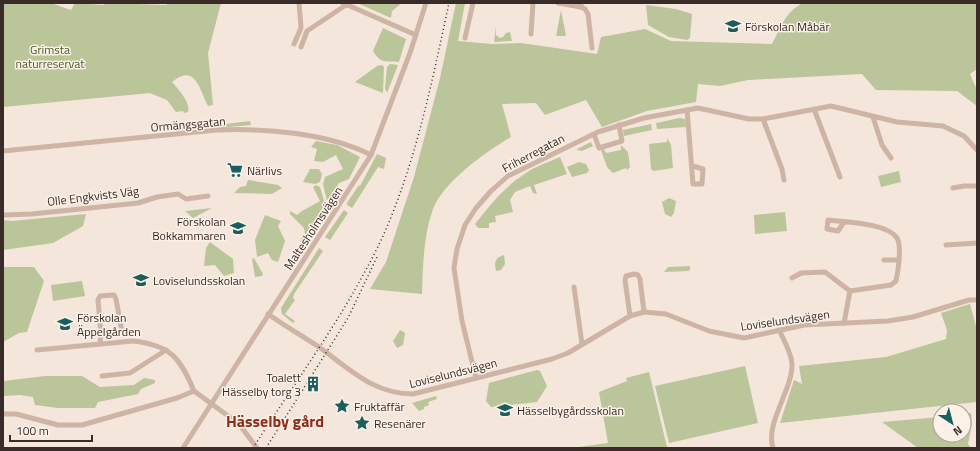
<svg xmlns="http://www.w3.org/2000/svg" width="980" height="451" font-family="'Titillium Web',sans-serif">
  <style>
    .green { fill: #bac599 }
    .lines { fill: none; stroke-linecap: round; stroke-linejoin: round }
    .minor { stroke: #ceb4a5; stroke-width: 5 }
    .rail { stroke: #392b27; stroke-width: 1.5; stroke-dasharray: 1 3; stroke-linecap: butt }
    .labels { text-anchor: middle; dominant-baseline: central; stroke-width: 3; stroke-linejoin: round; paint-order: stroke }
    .poi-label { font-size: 12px; fill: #392b27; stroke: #fbf1e7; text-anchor: start }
    .park-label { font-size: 12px; fill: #4c5a28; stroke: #fbf1e7 }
    .street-label { font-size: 12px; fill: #392b27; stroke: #fbf1e7 }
    .district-label { font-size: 16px; font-weight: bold; fill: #912a17; stroke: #fbf1e7 }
  </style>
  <rect width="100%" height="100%" fill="#f4e6db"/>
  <g class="green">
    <path d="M3,3H51L71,10L75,3L103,5L106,3L166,5L168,3H221L208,53L213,105L208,106C199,88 195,63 172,82C179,90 191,103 188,112L184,113L183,111L176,112L167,100L150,93L3,107Z"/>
    <path d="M357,3H402L392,11L391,18Z"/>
    <path d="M456,3H465L458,41L492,44L521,43L597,54L601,37L645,29L671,41L772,44C781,27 785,12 803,3H977V69L970,74L977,90V106L957,91L876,90L862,74L748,80L720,86L698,84L696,102L647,111L602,127L586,100L545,115L536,103L502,104L511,137C486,152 441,183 432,212C423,239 423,267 422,294L370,289L386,262L414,177L440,78Z"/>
    <path d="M646,5L676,9L692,14L690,38L687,40L669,37L648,25Z"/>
    <path d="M561,10L566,36H556Z"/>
    <path d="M496,27V35L500,38L503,37L506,33L510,32L512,41L494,42Z"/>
    <path d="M383,28L406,39L399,62C385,61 381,64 373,51Z"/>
    <path d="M390,64L398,65L387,93L385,88L387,67Z"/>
    <path d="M382,65L384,67L383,93L355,82L377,66Z"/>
    <path d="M680,118L685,119L686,127L657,129L656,123Z"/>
    <path d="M250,121L251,125L218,128L217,125Z"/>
    <path d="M651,124L652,130L624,136L623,130Z"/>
    <path d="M667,138L671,145L673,168L654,171L651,169L649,144L667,142Z"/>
    <path d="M316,141L337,145L360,157L349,179L339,183L327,201L323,184L325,177L343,169L336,155L323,162L314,161L317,149L311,147Z"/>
    <path d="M591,142L593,146L582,151L577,150V149Z"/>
    <path d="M621,145L628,152L630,167L627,170L626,168L613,173L607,167L601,150L604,149L606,153L621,150Z"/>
    <path d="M377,154L386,158L384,169L378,167L352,208L347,205V203L359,185L360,186Z"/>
    <path d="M560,157L567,174L534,185L537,194L533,193L530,186L515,192L510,200L513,212L495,216L496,222L489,223V228H478L475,224C490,205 505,186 526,173C536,166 549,162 560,157Z"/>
    <path d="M579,162L586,164L589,170L587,173L572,177L567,167Z"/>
    <path d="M310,169H319L322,174L320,182L315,184L303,182Z"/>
    <path d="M899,171L901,182L881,187L878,176Z"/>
    <path d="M248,180L278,185L282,188L272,194L234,193L240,187L246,186Z"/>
    <path d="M316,185L320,187L325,204L301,242L300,241L305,234L304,228L290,214V211L297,215L302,211L320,201L313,187Z"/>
    <path d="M669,198L676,201L674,213L671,217L665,214L662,202Z"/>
    <path d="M212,208L193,218L185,211Z"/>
    <path d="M344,210L348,213L330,240L325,237Z"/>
    <path d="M785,212L787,231L755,234L754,215Z"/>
    <path d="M86,214L83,226L53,243L3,250V220L12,221Z"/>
    <path d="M265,215L281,221L278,226L285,241L278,262L272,260L268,253L257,257L255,240Z"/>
    <path d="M210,242L233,259L234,273L224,276L215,265L204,266L206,248Z"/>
    <path d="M319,248L323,251L294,294L293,298L295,300L285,314L295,321L293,323L282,314L281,308Z"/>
    <path d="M504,255L505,264L501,270L496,271C494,261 495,258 504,255Z"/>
    <path d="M254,258L263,274L262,276L255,277L252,259Z"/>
    <path d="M690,266V270L688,271L664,272L668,267Z"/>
    <path d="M3,267H34L44,281L27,332L19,333L3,342Z"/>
    <path d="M82,281L85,296L53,301L51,285Z"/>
    <path d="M970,304L977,330V402L780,423L794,380L802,384L799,366L886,357L946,339L947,330L941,313Z"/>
    <path d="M400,330L405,333L403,345L397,348L393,341Z"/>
    <path d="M745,366L758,423L669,443L655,386Z"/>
    <path d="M537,370L540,371L547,386L537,402L491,407L486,401L489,383Z"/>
    <path d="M649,372L667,447L572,448L608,443L599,392L627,381L626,378Z"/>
    <path d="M45,376H82L100,387L134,385L144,378L155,380V383L141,389L138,394L98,402L95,408H58L35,405L33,397L20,395L3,396V377L4,381Z"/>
    <path d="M436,396L437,399L428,402L429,405L424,407V409L419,411L412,403Z"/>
    <path d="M971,413L972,424L968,444L971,448H918L882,422L940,417V435H964V414Z"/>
  </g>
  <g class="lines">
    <g class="minor">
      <path d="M343,3L416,35"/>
      <path d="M558,3L581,7"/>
      <path d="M581,3V7L585,9L588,14L592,48"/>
      <path d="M531,34L533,3"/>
      <path d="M465,38L473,3"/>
      <path d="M294,44L301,28L299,3"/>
      <path d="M301,47L307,31L346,5"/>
      <path d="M814,109L840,177"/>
      <path d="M687,110L693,184H702L703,169L693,166"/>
      <path d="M873,117L882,145L891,158"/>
      <path d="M763,119L782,169L784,180"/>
      <path d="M594,134L599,148L622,141L619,125"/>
      <path d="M3,151L217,130C265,128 328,133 371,155"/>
      <path d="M953,188L964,186H977"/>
      <path d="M3,215L32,214L138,203L157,197L178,194L186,199L208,196"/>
      <path d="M844,222L838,231L827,229L828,220C845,222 887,223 897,238C902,246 898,272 896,281L891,285L850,291"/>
      <path d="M946,245L977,243"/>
      <path d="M884,260H898"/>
      <path d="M792,278L801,273L825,272L850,291"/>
      <path d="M574,287L582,344"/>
      <path d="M268,314C285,326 302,336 319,347C350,369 373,394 413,394L552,359L568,353L630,316L644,312L666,314L709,331L744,338L804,325L888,321L913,317L969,300H977"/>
      <path d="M630,316L625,280L626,276L634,274L638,275L640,279L644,312"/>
      <path d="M844,323L850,291"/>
      <path d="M100,344L101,334L122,332L116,299L114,295L100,296L98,300L101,334"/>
      <path d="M37,350L133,341C171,345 180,358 194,391"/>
      <path d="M102,376L130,373L166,350"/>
      <path d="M476,378L462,321L454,268L457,249L465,225L476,208L491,191L508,176L598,132L644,118L698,108L749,119H763L831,106L897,122L943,126L964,136L977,150"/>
      <path d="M3,414H16L58,425H82L177,398L194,391L239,424L257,448"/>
      <path d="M183,448L371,155L410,53L426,3"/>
      <path d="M773,448C765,423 792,391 792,365C792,354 784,340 779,330"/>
    </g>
    <g class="rail">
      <path d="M253,448C297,379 348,311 383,236C416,162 432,82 449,3"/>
      <path d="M266,448L348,318L377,257"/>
    </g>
  </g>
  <defs>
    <symbol id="school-bare" viewBox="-9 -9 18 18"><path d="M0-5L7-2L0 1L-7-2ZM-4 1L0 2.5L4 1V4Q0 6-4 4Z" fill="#185f5e" stroke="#fbf1e7" stroke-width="2.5" paint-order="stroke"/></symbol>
    <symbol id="supermarket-bare" viewBox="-9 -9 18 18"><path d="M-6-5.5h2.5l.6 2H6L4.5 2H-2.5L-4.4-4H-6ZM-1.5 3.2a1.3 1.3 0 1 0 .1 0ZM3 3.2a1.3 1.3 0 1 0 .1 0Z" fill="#185f5e" stroke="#fbf1e7" stroke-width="2.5" paint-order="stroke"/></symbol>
    <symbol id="building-bare" viewBox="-9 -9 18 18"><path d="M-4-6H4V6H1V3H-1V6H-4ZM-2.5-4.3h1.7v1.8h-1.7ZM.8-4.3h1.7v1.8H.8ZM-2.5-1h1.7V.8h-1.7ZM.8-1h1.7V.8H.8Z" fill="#185f5e" stroke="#fbf1e7" stroke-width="2.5" paint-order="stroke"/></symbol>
    <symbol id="sight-bare" viewBox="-9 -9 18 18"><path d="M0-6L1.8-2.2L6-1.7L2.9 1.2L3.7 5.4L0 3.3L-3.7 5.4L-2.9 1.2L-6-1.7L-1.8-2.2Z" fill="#185f5e" stroke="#fbf1e7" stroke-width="2.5" paint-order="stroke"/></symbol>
  </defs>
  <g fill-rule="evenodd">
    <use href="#school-bare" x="722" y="15" width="22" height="22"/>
    <use href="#supermarket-bare" x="224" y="159" width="22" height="22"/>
    <use href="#school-bare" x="227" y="217" width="22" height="22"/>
    <use href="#school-bare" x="130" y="269" width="22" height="22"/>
    <use href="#school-bare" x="54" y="313" width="22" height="22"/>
    <use href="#building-bare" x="302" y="373" width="22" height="22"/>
    <use href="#sight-bare" x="331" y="395" width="22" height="22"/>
    <use href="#school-bare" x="494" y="399" width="22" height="22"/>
    <use href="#sight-bare" x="351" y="412" width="22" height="22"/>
  </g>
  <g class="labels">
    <g class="poi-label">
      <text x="745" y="26">Förskolan Måbär</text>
      <text x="247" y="170">Närlivs</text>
      <text x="226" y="221" text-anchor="end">Förskolan<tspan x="226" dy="14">Bokkammaren</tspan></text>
      <text x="153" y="280">Loviselundsskolan</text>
      <text x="77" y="317">Förskolan<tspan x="77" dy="14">Äppelgården</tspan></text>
      <text x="301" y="377" text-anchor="end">Toalett<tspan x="301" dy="14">Hässelby torg 3</tspan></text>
      <text x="354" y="406">Fruktaffär</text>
      <text x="517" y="410">Hässelbygårdsskolan</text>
      <text x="374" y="423">Resenärer</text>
    </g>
    <g class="park-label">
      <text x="50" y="49">Grimsta<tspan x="50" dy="14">naturreservat</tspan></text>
    </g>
    <g class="street-label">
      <text transform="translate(188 124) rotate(-5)">Ormängsgatan</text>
      <text transform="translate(533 153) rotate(-28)">Friherregatan</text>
      <text transform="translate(93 196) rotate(-7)">Olle Engkvists Väg</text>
      <text transform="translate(313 228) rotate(-57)">Maltesholmsvägen</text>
      <text transform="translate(785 320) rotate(-8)">Loviselundsvägen</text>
      <text transform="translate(453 373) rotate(-14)">Loviselundsvägen</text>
    </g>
    <g class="district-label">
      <text x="275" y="421">Hässelby gård</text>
    </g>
  </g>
  <rect width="980" height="451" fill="none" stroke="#392b27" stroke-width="8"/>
  <g transform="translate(952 423) rotate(144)"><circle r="19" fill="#fbf1e7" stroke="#ada29a"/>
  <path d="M0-3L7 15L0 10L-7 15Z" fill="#185f5e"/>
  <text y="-6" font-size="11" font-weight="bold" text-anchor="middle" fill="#392b27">N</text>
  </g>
  <path d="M10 435v6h82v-6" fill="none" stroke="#392b27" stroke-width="2"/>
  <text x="16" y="435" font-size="12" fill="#392b27" stroke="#fbf1e7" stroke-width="3" paint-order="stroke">100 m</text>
</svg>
